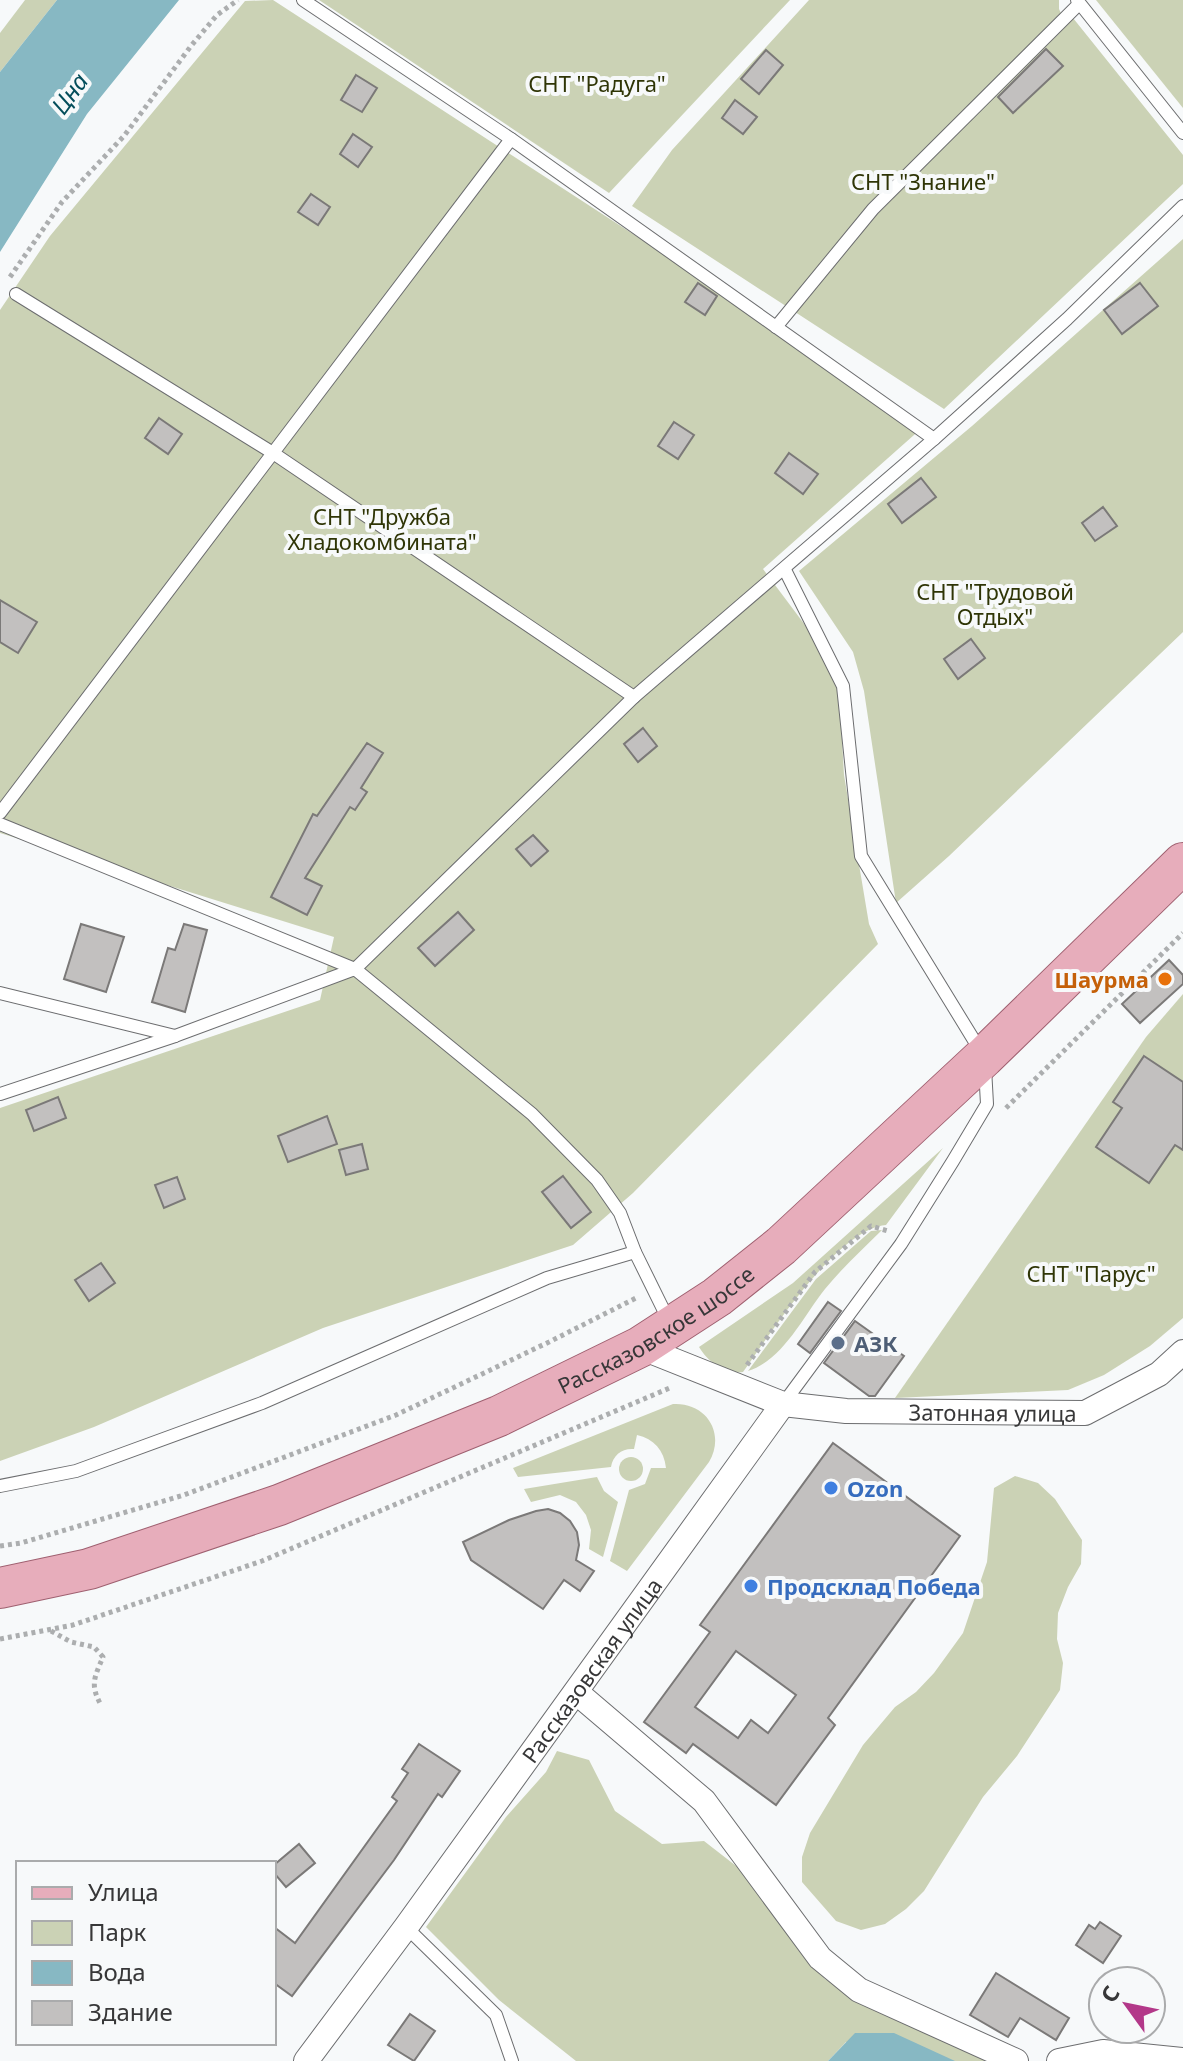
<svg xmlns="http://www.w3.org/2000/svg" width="1183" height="2061" font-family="'Noto Sans',sans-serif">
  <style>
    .green { fill: #cbd2b5 }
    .water { fill: #87b8c3 }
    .building { fill: #c2c0bf; stroke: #7b7978; stroke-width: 2; fill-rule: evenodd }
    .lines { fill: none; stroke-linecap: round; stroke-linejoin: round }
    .lane-casing { stroke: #6c6d6f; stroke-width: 14 }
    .street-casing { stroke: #6c6d6f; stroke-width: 26 }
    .primary-casing { stroke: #9f6070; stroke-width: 42 }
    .path { stroke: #acaeaf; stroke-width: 5; stroke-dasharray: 4 4; stroke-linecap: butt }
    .lane { stroke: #fff; stroke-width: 12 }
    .street { stroke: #fff; stroke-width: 24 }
    .primary { stroke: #e7adbb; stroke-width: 40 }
    .food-dot { fill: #e8710a; stroke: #f7f9fa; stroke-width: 3 }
    .service-dot { fill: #5c6f8a; stroke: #f7f9fa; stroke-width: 3 }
    .shop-dot { fill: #3f7fe0; stroke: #f7f9fa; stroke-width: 3 }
    .labels { text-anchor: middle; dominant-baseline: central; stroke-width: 8; stroke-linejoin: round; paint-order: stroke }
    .park-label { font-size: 22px; fill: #2f3506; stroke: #f7f9fa }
    .food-label { font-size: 22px; font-weight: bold; fill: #c56008; stroke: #f7f9fa; text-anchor: end }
    .street-label { font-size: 22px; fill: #373738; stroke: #f7f9fa }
    .service-label { font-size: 22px; font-weight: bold; fill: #4e5e75; stroke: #f7f9fa; text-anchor: start }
    .shop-label { font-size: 22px; font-weight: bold; fill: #366cbe; stroke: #f7f9fa; text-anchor: start }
    .water-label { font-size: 24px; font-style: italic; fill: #054e5b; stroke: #f7f9fa }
  </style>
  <rect width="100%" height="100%" fill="#f7f9fa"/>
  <g class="green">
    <path d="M25,0H57L0,72V33Z"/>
    <path d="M273,0L730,297L923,427L763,569L838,669L844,775L869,924L878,944L633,1193L573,1245L323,1328L94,1427L0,1461V1108L320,1000L334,937L0,833V310L50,236L245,1Z"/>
    <path d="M319,0H790L609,193Z"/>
    <path d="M809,0H1059V9L1065,22L1073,18L1183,155V184L944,409L632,206L672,150Z"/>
    <path d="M1096,0H1183V108Z"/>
    <path d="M1183,239V632L949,856L896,903L864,691L853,652L799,571L972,426Z"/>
    <path d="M1183,994V1318L1150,1346L1104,1375L1068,1390L895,1398L1146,1037Z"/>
    <path d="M943,1148L886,1225C837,1229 771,1333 743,1372C724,1374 708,1362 699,1347L793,1283Z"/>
    <path d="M882,1230C863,1249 842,1268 825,1289C802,1318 784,1359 748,1371L816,1279L871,1231Z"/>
    <path d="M673,1404C706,1402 726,1433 709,1462L627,1571L610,1561L629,1490L645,1484L651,1468H666C664,1450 654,1439 637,1435L634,1449C622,1448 613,1455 611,1467L518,1477L513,1468Z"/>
    <circle cx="631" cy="1469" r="12"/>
    <path d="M1015,1476L1038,1483L1055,1499L1082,1540L1081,1564L1068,1587L1058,1613L1057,1639L1063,1663L1060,1690L1017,1756L983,1797L924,1891L906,1909L885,1924L861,1930L836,1921L802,1882V1857L810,1833L863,1745L895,1707L916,1692L934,1673L963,1633L987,1562L994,1488Z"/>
    <path d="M597,1477L604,1491L618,1502L603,1557L589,1549L591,1530L586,1515L576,1502L560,1495L531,1502L524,1489Z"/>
    <path d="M557,1751L589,1760L615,1811L662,1844L704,1841L740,1869L825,1979L862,1999L994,2061H910L846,2042L828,2061H576L499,2000L426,1927L506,1817L546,1772Z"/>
  </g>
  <g class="water">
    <path d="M57,0H179L87,114L0,252V72Z"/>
    <path d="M855,2033H894L955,2061H828Z"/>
  </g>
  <g class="building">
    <path d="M1046,49L1063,66L1013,113L998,97Z"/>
    <path d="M766,50L783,65L759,94L741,79Z"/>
    <path d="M356,75L377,88L362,112L341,100Z"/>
    <path d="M735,100L757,117L743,134L722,118Z"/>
    <path d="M353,134L372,147L358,167L340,154Z"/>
    <path d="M311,194L330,207L318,225L298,212Z"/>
    <path d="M698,283L717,296L705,315L685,302Z"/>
    <path d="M1140,283L1158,306L1122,334L1104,310Z"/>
    <path d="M159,418L182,434L168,454L145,438Z"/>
    <path d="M674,422L694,435L678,459L658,446Z"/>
    <path d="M789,453L818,474L803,494L775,473Z"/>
    <path d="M921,478L936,497L902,523L888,504Z"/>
    <path d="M1103,507L1117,526L1095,541L1082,523Z"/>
    <path d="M0,600L37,622L18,653L0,642Z"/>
    <path d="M971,639L985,658L958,679L944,659Z"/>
    <path d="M643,728L657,746L638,762L624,744Z"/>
    <path d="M367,743L383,753L361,788L367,792L355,810L350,807L305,878L322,886L307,915L271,897L313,814L317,816Z"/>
    <path d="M533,835L548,851L531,866L516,849Z"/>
    <path d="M458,912L474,930L435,966L418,948Z"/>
    <path d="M81,924L124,937L106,992L64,979Z"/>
    <path d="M184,924L207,930L185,1012L152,1002L168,948L175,950Z"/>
    <path d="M1169,960L1183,975V984L1140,1023L1122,1004Z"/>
    <path d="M1144,1056L1183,1082V1150L1175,1145L1149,1183L1096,1147L1122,1108L1113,1102Z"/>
    <path d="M58,1097L66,1118L34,1131L26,1110Z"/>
    <path d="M327,1116L337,1144L288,1162L278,1136Z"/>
    <path d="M362,1144L368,1169L346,1175L339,1150Z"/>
    <path d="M563,1176L591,1212L571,1228L542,1192Z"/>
    <path d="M177,1177L185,1199L164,1208L155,1185Z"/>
    <path d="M101,1263L115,1283L89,1301L75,1280Z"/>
    <path d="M828,1302L841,1311L810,1353L798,1344Z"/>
    <path d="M855,1321L904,1356L875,1396H869L824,1363Z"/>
    <path d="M833,1443L960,1536L828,1718L835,1725L776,1805L693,1744L686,1753L644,1722L710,1632L700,1625ZM736,1651L796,1695L768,1733L751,1720L738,1738L695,1707Z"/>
    <path d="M548,1509L560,1513L570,1521L577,1532L579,1545L576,1560L594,1571L580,1591L564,1580L543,1609L471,1560L463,1542L509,1520L536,1511Z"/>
    <path d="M419,1744L460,1771L442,1797L438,1794L394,1860L292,1996L274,1983V1927L295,1943L397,1801L392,1797L408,1773L402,1769Z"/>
    <path d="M299,1844L315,1863L286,1887L274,1873V1865Z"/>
    <path d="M1100,1922L1121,1936L1103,1963L1076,1945L1089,1925L1095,1929Z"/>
    <path d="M996,1973L1069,2018L1056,2040L1020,2018L1008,2037L970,2015Z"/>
    <path d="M410,2014L435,2031L414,2061L388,2045Z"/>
  </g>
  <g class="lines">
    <defs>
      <g id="lane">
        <path d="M303,0L511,139L934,439"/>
        <path d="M1077,0L1183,133"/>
        <path d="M16,294L273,453L634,697"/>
        <path d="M776,327L873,209L1079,4"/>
        <path d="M785,570L843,686L861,856L980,1050"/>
        <path d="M0,813L511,139"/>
        <path d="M0,824L355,969L634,697L934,439L1067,319L1183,206"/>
        <path d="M0,993L175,1036"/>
        <path d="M0,1094L175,1036L355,969L532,1114L597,1180L620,1213L635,1252L670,1323"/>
        <path d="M783,1404L901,1244L953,1161L987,1104L985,1068"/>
        <path d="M0,1486L76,1471L262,1403L547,1278L635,1252"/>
        <path d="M406,1927L496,2015L512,2061"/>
      </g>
      <g id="street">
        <path id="s1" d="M640,1347L783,1404L846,1411L1085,1413L1159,1374L1183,1352"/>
        <path d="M576,1692L704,1801L820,1958L859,1990L1016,2061"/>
        <path id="s2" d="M306,2061L406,1927L783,1404"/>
        <path d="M1059,2061L1103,2052L1183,2060"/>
      </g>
      <g id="primary">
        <path id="s3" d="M0,1588L89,1569L279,1505L499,1416L640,1347L717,1297L781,1246L984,1057L1183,863"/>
      </g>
    </defs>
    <use href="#lane" class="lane-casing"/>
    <use href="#street" class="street-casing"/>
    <use href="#primary" class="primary-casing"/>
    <g class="path">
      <path d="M10,277L62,202L124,136L191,46L217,15L238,0"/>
      <path d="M1006,1108L1183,933"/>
      <path d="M747,1365L815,1272L871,1226L888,1231"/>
      <path d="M0,1546L21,1543L184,1495L396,1415L549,1342L638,1297"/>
      <path d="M51,1631L71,1642L94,1647L103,1657C94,1678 90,1685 101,1705"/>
      <path d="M0,1639L73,1625L262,1561L672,1387"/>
    </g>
    <use href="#lane" class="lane"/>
    <use href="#street" class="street"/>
    <use href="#primary" class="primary"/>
  </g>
  <circle class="food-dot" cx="1165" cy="979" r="8"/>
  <circle class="service-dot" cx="838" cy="1343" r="8"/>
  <g class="shop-dot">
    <circle cx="831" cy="1488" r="8"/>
    <circle cx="751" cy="1586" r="8"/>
  </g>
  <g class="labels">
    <g class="park-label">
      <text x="597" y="83">СНТ "Радуга"</text>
      <text x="923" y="181">СНТ "Знание"</text>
      <text x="382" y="516">СНТ "Дружба<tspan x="382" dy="25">Хладокомбината"</tspan></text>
      <text x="995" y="591">СНТ "Трудовой<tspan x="995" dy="25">Отдых"</tspan></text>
      <text x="1091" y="1273">СНТ "Парус"</text>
    </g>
    <g class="food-label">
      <text x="1149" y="979">Шаурма</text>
    </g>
    <g class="street-label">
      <text stroke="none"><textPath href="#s3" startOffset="708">Рассказовское шоссе</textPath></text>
      <text stroke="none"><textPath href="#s1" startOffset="364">Затонная улица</textPath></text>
      <text stroke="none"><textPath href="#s2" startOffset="484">Рассказовская улица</textPath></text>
    </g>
    <g class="service-label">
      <text x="854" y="1343">АЗК</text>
    </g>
    <g class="shop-label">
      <text x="847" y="1488">Ozon</text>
      <text x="767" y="1586">Продсклад Победа</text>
    </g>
    <g class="water-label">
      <text transform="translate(69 93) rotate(-54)">Цна</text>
    </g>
  </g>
  <rect x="16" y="1861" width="260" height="184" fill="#f7f9fa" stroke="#aaabac" stroke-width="2"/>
  <rect x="32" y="1887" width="40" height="12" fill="#e7adbb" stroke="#aaabac" stroke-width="2"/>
  <text x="88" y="1901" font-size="24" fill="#373738">Улица</text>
  <rect x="32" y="1921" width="40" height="24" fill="#cbd2b5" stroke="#aaabac" stroke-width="2"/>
  <text x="88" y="1941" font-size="24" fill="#373738">Парк</text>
  <rect x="32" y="1961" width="40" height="24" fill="#87b8c3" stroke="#aaabac" stroke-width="2"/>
  <text x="88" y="1981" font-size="24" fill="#373738">Вода</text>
  <rect x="32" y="2001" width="40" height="24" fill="#c2c0bf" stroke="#aaabac" stroke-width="2"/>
  <text x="88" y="2021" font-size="24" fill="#373738">Здание</text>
  <g transform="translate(1127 2005) rotate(303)"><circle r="38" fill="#f7f9fa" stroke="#aaabac" stroke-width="2"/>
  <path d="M0-6L14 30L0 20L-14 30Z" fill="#b33889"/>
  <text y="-12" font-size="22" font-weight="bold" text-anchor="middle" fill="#373738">С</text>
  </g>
</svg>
